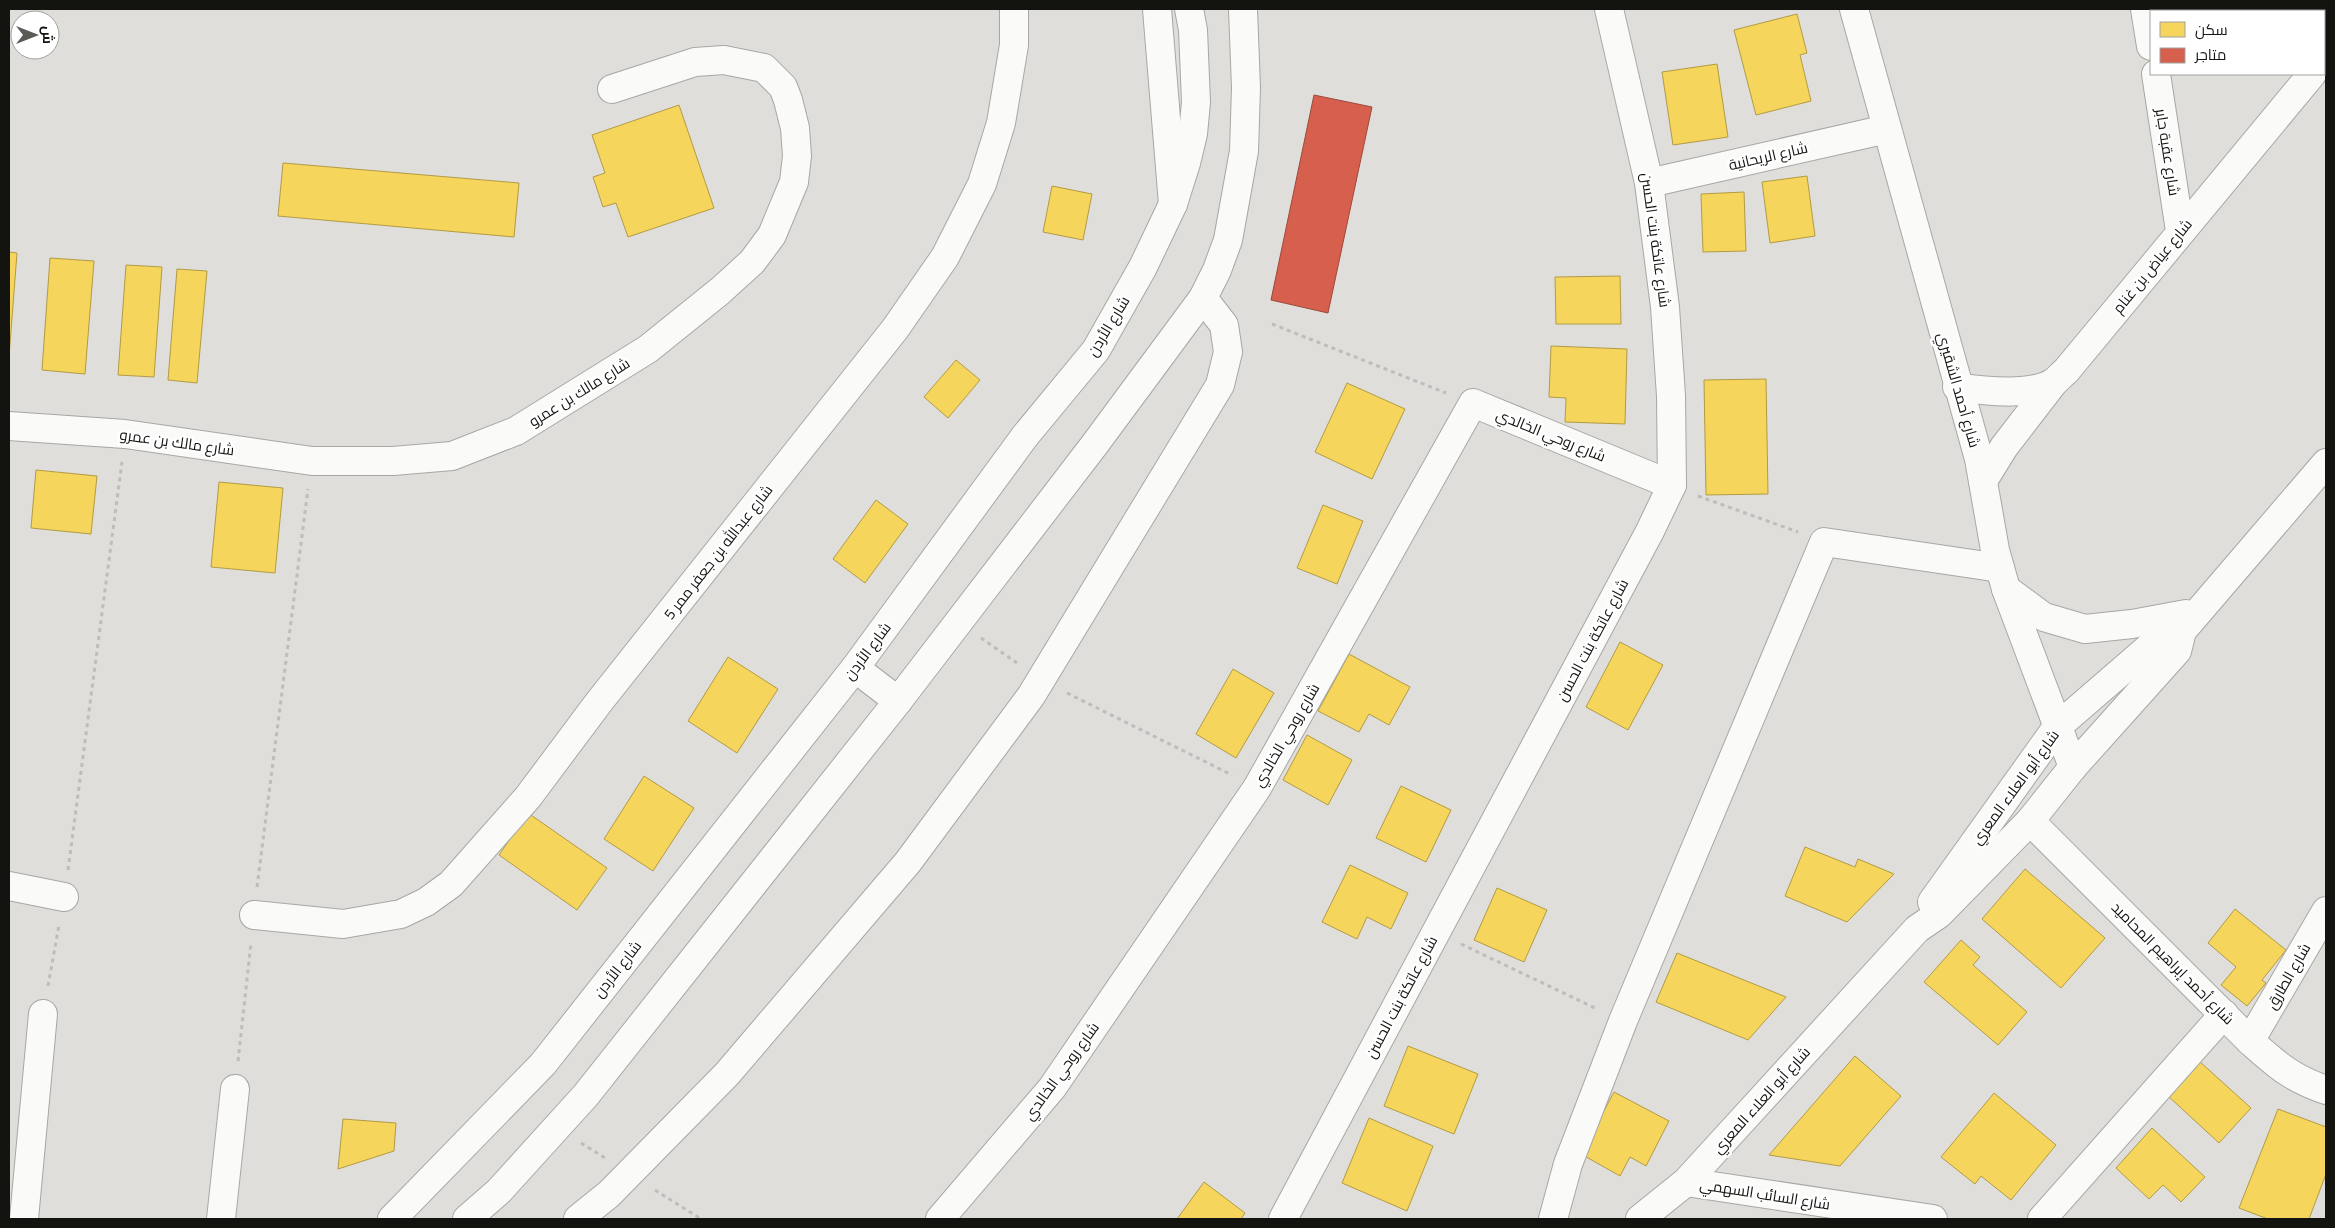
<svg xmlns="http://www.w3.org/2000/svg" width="2335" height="1228" font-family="Georgia,Cairo,serif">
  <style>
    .homes { fill: #f6d55c; stroke: #b29b45 }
    .shops { fill: #d6604d; stroke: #9c493b }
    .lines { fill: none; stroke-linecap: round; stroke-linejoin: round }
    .minor-casing { stroke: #a8a7a4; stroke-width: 30 }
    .highway-casing { stroke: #a8a7a4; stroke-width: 30 }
    .path { stroke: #bebdbb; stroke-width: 3; stroke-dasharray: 4 4; stroke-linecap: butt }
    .minor { stroke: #fafaf9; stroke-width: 28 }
    .highway { stroke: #fafaf9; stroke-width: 28 }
    .labels { text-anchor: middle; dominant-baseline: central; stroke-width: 5; stroke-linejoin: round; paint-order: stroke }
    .street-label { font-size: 15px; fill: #131310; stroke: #fff }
  </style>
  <rect width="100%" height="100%" fill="#dfdeda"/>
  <g class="homes">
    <path d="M1797,14L1807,53L1800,55L1811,101L1756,115L1734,30Z"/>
    <path d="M1717,64L1728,137L1673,145L1662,72Z"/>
    <path d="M679,105L714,208L628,237L616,203L603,207L593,177L605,173L592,135Z"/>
    <path d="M283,163L519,183L514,237L278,216Z"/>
    <path d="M1807,176L1815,236L1770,243L1762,182Z"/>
    <path d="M1052,186L1092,194L1083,240L1043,232Z"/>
    <path d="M1744,192L1746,251L1703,252L1701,194Z"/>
    <path d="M9,252L17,253L9,357Z"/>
    <path d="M50,258L94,261L85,374L42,370Z"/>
    <path d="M126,265L162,267L154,377L118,375Z"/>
    <path d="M177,269L207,271L197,383L168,380Z"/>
    <path d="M1620,276L1621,324H1556L1555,277Z"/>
    <path d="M1551,346L1627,349L1625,424L1565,422L1566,398L1549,397Z"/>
    <path d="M956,360L980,380L948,418L924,397Z"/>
    <path d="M1766,379L1768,494L1706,495L1704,380Z"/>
    <path d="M1347,383L1405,409L1372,479L1315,452Z"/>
    <path d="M36,470L97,476L91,534L31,528Z"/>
    <path d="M219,482L283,488L275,573L211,567Z"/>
    <path d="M876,500L908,524L865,583L833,559Z"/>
    <path d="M1323,505L1363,521L1337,584L1297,568Z"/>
    <path d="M1620,642L1663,665L1628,730L1586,707Z"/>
    <path d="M1349,654L1410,687L1389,725L1369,714L1359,732L1318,711Z"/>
    <path d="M728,657L778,689L737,753L688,721Z"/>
    <path d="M1233,669L1274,693L1236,758L1196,734Z"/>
    <path d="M1307,735L1352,760L1328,805L1283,780Z"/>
    <path d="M644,776L694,808L653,871L604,839Z"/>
    <path d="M1401,786L1451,810L1426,862L1376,838Z"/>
    <path d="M528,813L607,868L577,910L499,855Z"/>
    <path d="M1805,847L1855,867L1858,859L1894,874L1847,922L1785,896Z"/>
    <path d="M1350,865L1408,893L1391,929L1367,917L1357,939L1322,922Z"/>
    <path d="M2025,869L2105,938L2061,988L1982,919Z"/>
    <path d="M1497,888L1547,910L1524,962L1474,940Z"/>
    <path d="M2235,909L2286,950L2262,980L2266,983L2247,1006L2221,985L2236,967L2208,943Z"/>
    <path d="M1961,940L1980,957L1973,965L2027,1012L1998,1045L1924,982Z"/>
    <path d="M1677,953L1786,997L1748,1040L1656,1002Z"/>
    <path d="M1408,1046L1478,1074L1454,1134L1384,1106Z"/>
    <path d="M1855,1056L1901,1096L1840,1166L1769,1155Z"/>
    <path d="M2199,1061L2251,1108L2219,1143L2167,1095Z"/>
    <path d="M1614,1092L1669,1121L1646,1166L1630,1157L1620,1176L1581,1154Z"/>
    <path d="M1994,1093L2056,1145L2011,1200L1981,1176L1975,1184L1941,1157Z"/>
    <path d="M2278,1109L2326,1127V1174L2309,1219H2268L2239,1208Z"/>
    <path d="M1369,1118L1433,1146L1407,1211L1342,1183Z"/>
    <path d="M343,1119L396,1123L394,1151L338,1169Z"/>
    <path d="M2152,1128L2205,1177L2181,1202L2163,1185L2149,1199L2116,1168Z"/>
    <path d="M1204,1182L1245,1213L1241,1219H1177Z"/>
  </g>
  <path class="shops" d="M1314,95L1372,107L1328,313L1271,300Z"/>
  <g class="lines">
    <defs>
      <g id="minor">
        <path d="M1157,9L1173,204"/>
        <path d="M1854,9L1979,459L1995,550L2006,589L2073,767"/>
        <path d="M2145,9L2151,46"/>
        <path d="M2156,74L2180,231"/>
        <path d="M1649,183L1887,129"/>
        <path d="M1957,387C1984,391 2030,397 2054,382C2058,379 2062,374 2066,371L2312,74"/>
        <path d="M9,426L125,434L312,461H393L452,456L516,431L648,349L720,291L752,262L772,235L794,182L797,156L795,128L788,100L783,87L764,68L724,60L695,62L612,89"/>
        <path d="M1983,481L2004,447L2054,382"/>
        <path d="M2006,589L2044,617L2085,629L2132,624L2186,614"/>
        <path d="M2030,821L2250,1041C2277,1065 2291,1078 2326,1090"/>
        <path d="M9,886L64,897"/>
        <path d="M1932,902L2057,727L2161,637L2182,631"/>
        <path d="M254,915L343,924L401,914L426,902L451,884L528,797L599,702L895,329L945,257L982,184L1001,123L1014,45V9"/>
        <path d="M2250,1041L2326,911"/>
        <path d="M1686,1182L1933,1219"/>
        <path d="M24,1219L43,1014"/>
        <path d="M221,1219L235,1089"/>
        <path d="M578,1219L609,1194L727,1074L908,862L1031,696L1220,385L1228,352L1224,325L1203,298"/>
        <path d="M940,1219L1052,1088L1257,788L1473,403L1672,485"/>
        <path d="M1283,1219L1650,531L1672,485L1671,396L1665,307L1649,183L1609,9"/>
        <path d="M1553,1219L1568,1164L1623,1021L1824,542L2000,568"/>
        <path d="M1640,1219L1686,1182L1917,929L1939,914L2030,821L2073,767L2177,651L2182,631L2326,463"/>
        <path d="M2042,1219L2224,1014"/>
      </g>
      <g id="highway">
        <path d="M855,668L898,701"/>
        <path d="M392,1219L543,1064L855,668L1025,436L1096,350L1143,267L1164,223L1173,204L1186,163L1193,134L1196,102L1193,30L1189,9"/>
        <path d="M467,1219L499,1191L586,1095L898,701L1095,444L1203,298L1217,270L1228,240L1244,151L1246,88L1243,9"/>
      </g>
    </defs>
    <use href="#minor" class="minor-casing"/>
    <use href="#highway" class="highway-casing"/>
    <g class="path">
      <path d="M1272,324L1446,393"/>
      <path d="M1698,496L1798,532"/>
      <path d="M981,638L1017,663"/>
      <path d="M1067,693L1232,775"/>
      <path d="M68,870L122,462"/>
      <path d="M257,887L308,489"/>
      <path d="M1461,944L1597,1009"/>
      <path d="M48,986L59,925"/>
      <path d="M238,1061L251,943"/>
      <path d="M581,1143L605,1158"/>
      <path d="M655,1190L701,1219"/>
    </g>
    <use href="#minor" class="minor"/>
    <use href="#highway" class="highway"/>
  </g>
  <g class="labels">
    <g class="street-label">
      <text transform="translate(2168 152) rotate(81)">شارع عقبة جابر</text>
      <text transform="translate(1768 156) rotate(-13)">شارع الريحانية</text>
      <text transform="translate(1656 240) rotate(82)">شارع عاتكة بنت الحسن</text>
      <text transform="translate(2152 266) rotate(-51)">شارع عياض بن غنام</text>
      <text transform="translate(1108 326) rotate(-59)">شارع الأردن</text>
      <text transform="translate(1959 390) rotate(74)">شارع أحمد الشقيري</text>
      <text transform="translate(579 392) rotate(-32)">شارع مالك بن عمرو</text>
      <text transform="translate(1551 435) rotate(22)">شارع روحي الخالدي</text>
      <text transform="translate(177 442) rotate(8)">شارع مالك بن عمرو</text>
      <text transform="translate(718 552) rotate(-52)">شارع عبدالله بن جعفر ممر 5</text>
      <text transform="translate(1592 640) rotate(-62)">شارع عاتكة بنت الحسن</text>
      <text transform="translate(867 651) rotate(-53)">شارع الأردن</text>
      <text transform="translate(1286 735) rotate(-60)">شارع روحي الخالدي</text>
      <text transform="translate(2015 787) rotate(-54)">شارع أبو العلاء المعري</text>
      <text transform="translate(2173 963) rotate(45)">شارع أحمد إبراهيم المحاميد</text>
      <text transform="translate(617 969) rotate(-52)">شارع الأردن</text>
      <text transform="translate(2288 976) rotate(-60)">شارع الطارق</text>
      <text transform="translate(1401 997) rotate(-62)">شارع عاتكة بنت الحسن</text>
      <text transform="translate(1061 1071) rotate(-54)">شارع روحي الخالدي</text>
      <text transform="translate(1761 1100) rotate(-48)">شارع أبو العلاء المعري</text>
      <text transform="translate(1765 1194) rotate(9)">شارع السائب السهمي</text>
    </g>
  </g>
  <rect width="2335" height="1228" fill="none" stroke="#131310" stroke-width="20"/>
  <rect x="2150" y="10" width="175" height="65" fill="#ffffff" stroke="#a1a19f"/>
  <rect x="2160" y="22" width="25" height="15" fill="#f6d55c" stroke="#a1a19f"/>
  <text x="2195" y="35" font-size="15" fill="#131310">سكن</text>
  <rect x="2160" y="48" width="25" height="15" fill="#d6604d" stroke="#a1a19f"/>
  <text x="2195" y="60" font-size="15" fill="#131310">متاجر</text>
  <g transform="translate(35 35) rotate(90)"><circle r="24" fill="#ffffff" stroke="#a1a19f"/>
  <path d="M0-4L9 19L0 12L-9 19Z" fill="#5a5a57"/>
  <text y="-8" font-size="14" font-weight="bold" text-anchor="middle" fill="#131310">ش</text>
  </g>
</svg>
